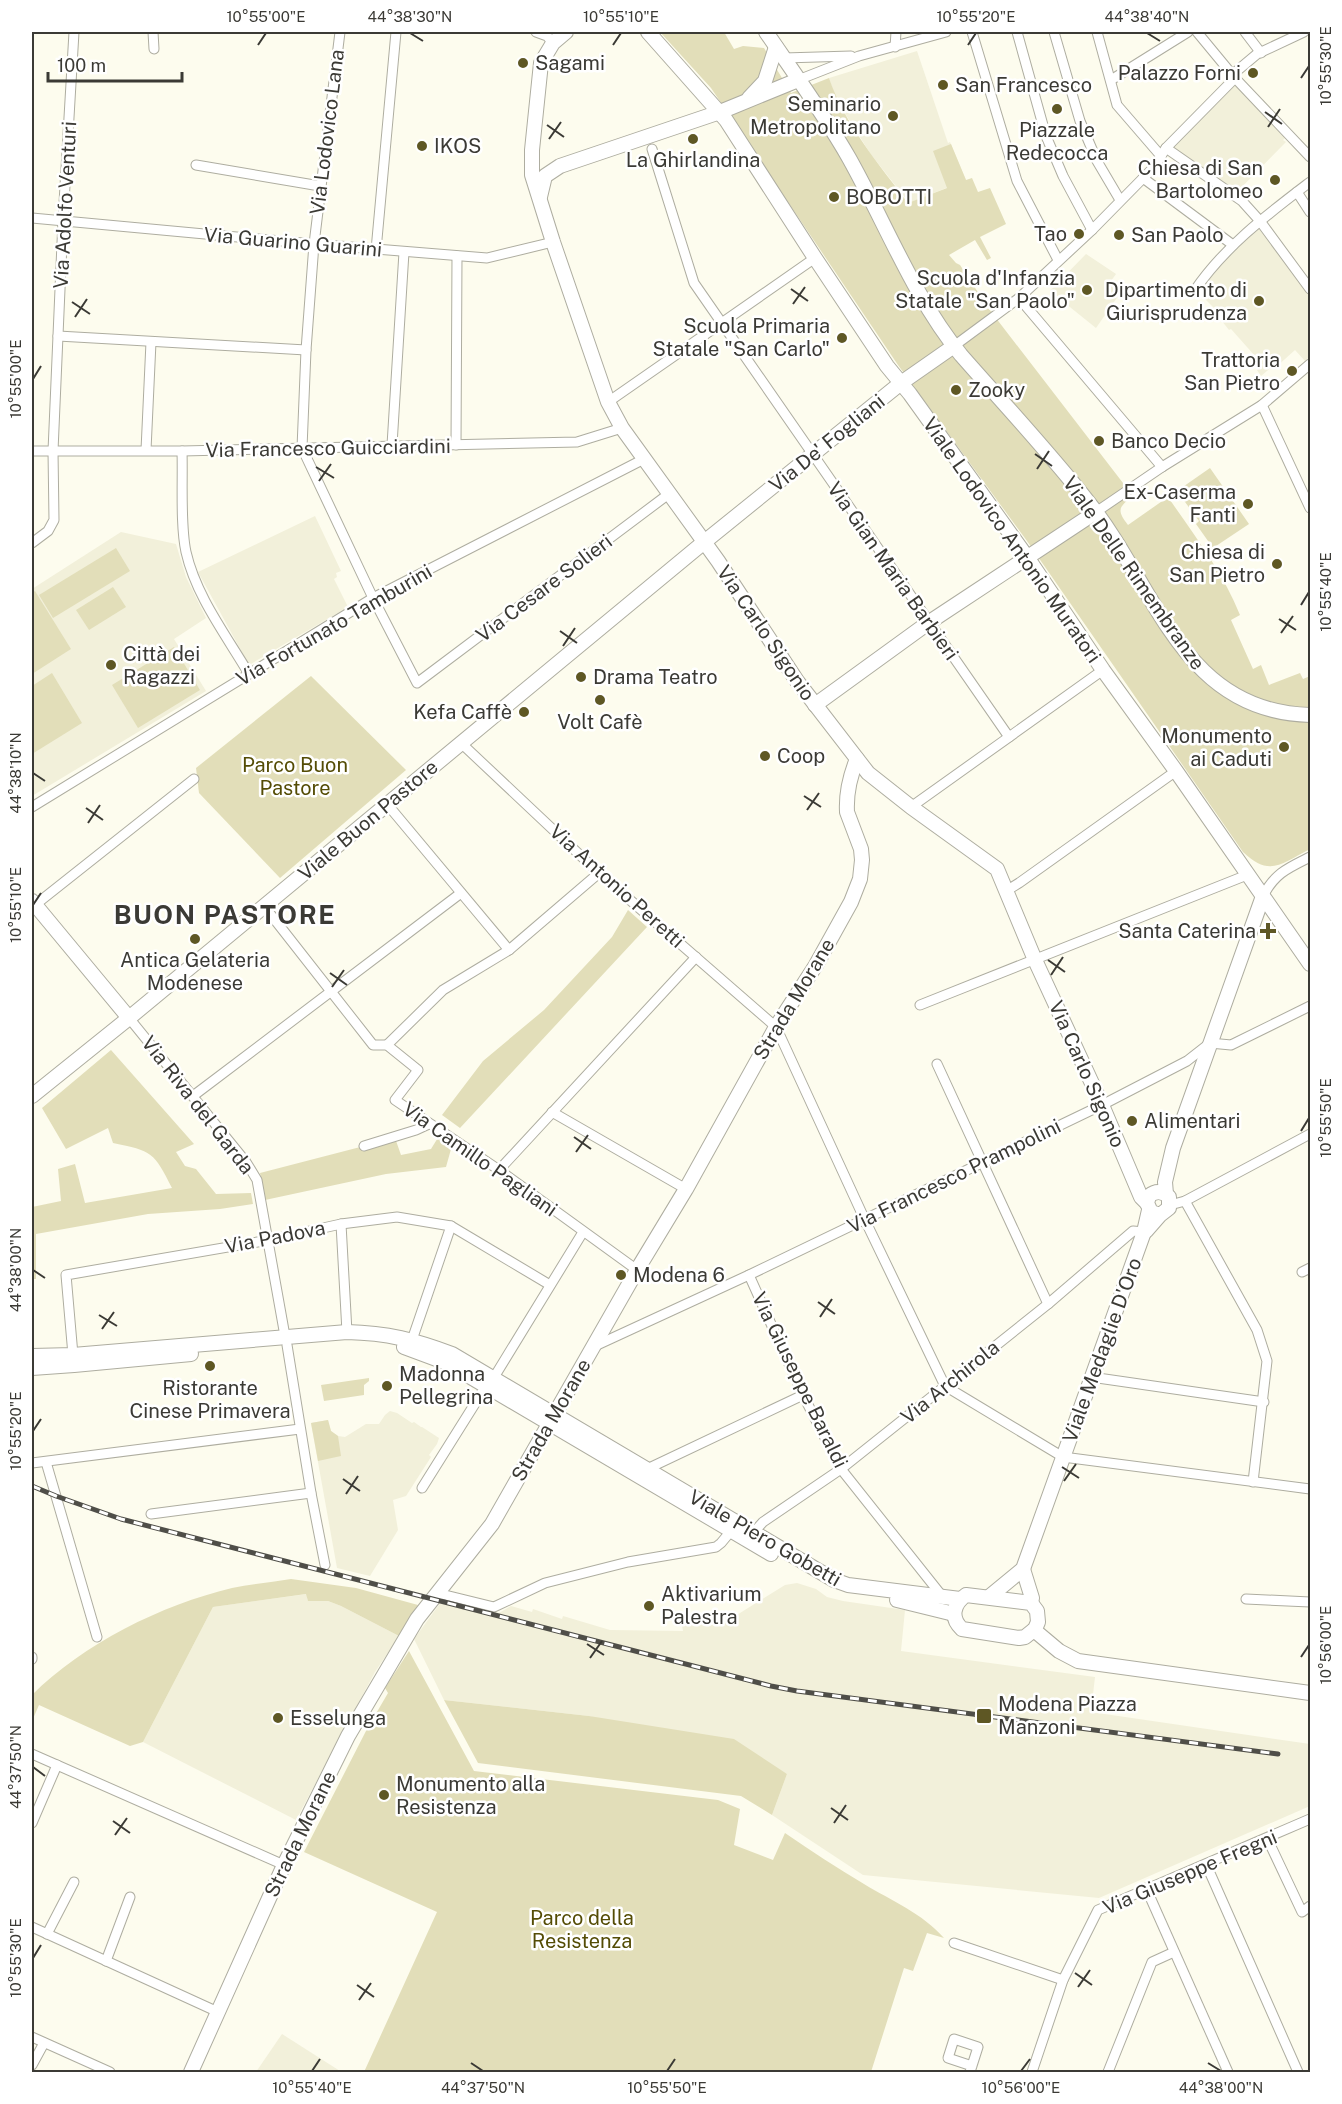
<svg xmlns="http://www.w3.org/2000/svg" width="1342" height="2104" font-family="'Public Sans',sans-serif">
  <style>
    .built { fill: #f2f0da }
    .green { fill: #e2deb9 }
    .lines { fill: none; stroke-linecap: round; stroke-linejoin: round }
    .street-casing { stroke: #aeada0; stroke-width: 11 }
    .secondary-casing { stroke: #aeada0; stroke-width: 16 }
    .street { stroke: #fff; stroke-width: 9 }
    .secondary { stroke: #fff; stroke-width: 14 }
    .rail-casing { stroke: #4f4e48; stroke-width: 5 }
    .rail { stroke: #fff; stroke-width: 3; stroke-dasharray: 9; stroke-linecap: butt }
    .ticks { fill: none; stroke: #3b3a35; stroke-width: 2 }
    .poi-dot { fill: #5e5724; stroke: #fff; stroke-width: 2 }
    .labels { text-anchor: middle; dominant-baseline: central; stroke-width: 5; stroke-linejoin: round; paint-order: stroke }
    .poi-label { font-size: 20px; fill: #3b3a35; stroke: #fff; text-anchor: start }
    .street-label { font-size: 20px; fill: #3b3a35; stroke: #fff }
    .park-label { font-size: 20px; fill: #544c05; stroke: #fff }
    .district-label { font-size: 26px; font-weight: bold; letter-spacing: 1.5px; fill: #3b3a35; stroke: #fff }
    .neatline { fill: none; stroke: #3b3a35; stroke-width: 2 }
    .ticks-label { font-size: 15px; text-anchor: middle; fill: #3b3a35 }
  </style>
  <rect width="100%" height="100%" fill="#fdfcee"/>
  <g class="built">
    <path d="M917,51L948,143L950,142L966,180L909,203L870,153L836,99L829,78Z"/>
    <path d="M1234,83L1285,138L1283,140L1286,142L1236,193L1171,147Z"/>
    <path d="M1259,225L1286,264L1310,293V356L1305,361L1295,350L1275,368L1273,366L1261,376L1257,370L1263,365L1231,329L1229,330L1214,311L1215,309L1199,293L1213,270Z"/>
    <path d="M1086,254L1116,274L1111,281L1123,289L1096,328L1050,291Z"/>
    <path d="M315,516L341,571L336,573L337,577L334,579L348,607L249,665L198,572Z"/>
    <path d="M121,532L176,544L186,577L206,618L174,639L206,691L32,796V589Z"/>
    <path d="M390,1411L397,1413L412,1423L414,1422L421,1427H422L439,1438L437,1444L429,1455L431,1457L406,1496L393,1500L398,1530L370,1576L337,1568L311,1423L328,1420L331,1431L338,1436L345,1437L366,1424H379L385,1415Z"/>
    <path d="M797,1583L816,1589L827,1597L843,1601L905,1610L901,1651L1095,1677L1091,1712L1310,1744V1806L1099,1898L863,1875L772,1815L787,1774L589,1716L444,1700L414,1639L444,1598L499,1613L511,1606L532,1612L533,1609L562,1619L563,1616L610,1630L683,1631L681,1620L704,1617L716,1624L732,1618L785,1585Z"/>
    <path d="M307,1594L308,1601H328L341,1606L399,1636L375,1672L296,1820L143,1742L213,1607Z"/>
    <path d="M282,2034L340,2071L256,2072Z"/>
  </g>
  <g class="green">
    <path d="M660,32H724L734,49L743,46L764,48L791,93L829,78C845,125 879,164 908,203L947,188L933,151L951,144L966,180L972,178L978,192L990,188L1006,224L980,237L991,258L987,260L975,240L949,255L956,263L960,265L989,309L1133,496C1119,507 1116,510 1128,525L1168,497C1194,535 1223,572 1240,615L1231,620L1253,669L1261,665L1269,685L1300,673L1303,679L1310,676V849C1282,863 1270,878 1243,852L1027,541L898,365L711,88Z"/>
    <path d="M1210,468L1249,524L1213,548L1196,524L1199,521L1177,491Z"/>
    <path d="M116,548L130,571L53,618L39,595Z"/>
    <path d="M113,587L126,607L89,630L76,610Z"/>
    <path d="M35,591L71,649L32,674V593Z"/>
    <path d="M174,647L200,690L138,728L112,685Z"/>
    <path d="M52,673L82,723L32,754V686Z"/>
    <path d="M311,676L406,770L280,878L199,793L196,768Z"/>
    <path d="M628,910L647,927L460,1128L442,1115L483,1061L544,1010L612,937Z"/>
    <path d="M111,1050L194,1144L176,1152L185,1166L196,1169L216,1194L251,1193L253,1204L220,1209L148,1214L36,1234V1279H32V1207L61,1201L58,1169L75,1164L85,1203L172,1188C154,1152 152,1151 113,1143L108,1128L66,1149L42,1108Z"/>
    <path d="M439,1136L453,1142L446,1167L386,1174L265,1200L260,1173L395,1138L401,1155L431,1149Z"/>
    <path d="M369,1378V1381L364,1385V1395L324,1401L321,1385Z"/>
    <path d="M328,1420L331,1431L338,1436L341,1456L318,1461L311,1423Z"/>
    <path d="M291,1579L356,1588L418,1605L399,1636L341,1606L328,1601H308L306,1594L213,1607L143,1742L130,1746L39,1705L32,1721V1695C83,1644 161,1605 232,1588C252,1584 272,1582 291,1579Z"/>
    <path d="M409,1651L474,1771L718,1800L740,1809L734,1845L773,1860L785,1833C811,1851 837,1868 864,1884C892,1901 922,1913 944,1938L927,1933L913,1971L904,1968L871,2072H364L437,1912L304,1852L367,1729L388,1693L385,1688Z"/>
    <path d="M444,1700L589,1716L734,1739L787,1774L772,1815L741,1796L478,1763Z"/>
  </g>
  <g class="lines">
    <defs>
      <g id="street">
        <path d="M153,32L154,49"/>
        <path d="M340,32L314,244L306,350L302,448L373,598L417,683L670,493"/>
        <path d="M536,32L547,36L553,43"/>
        <path d="M972,32L1017,181L1058,260"/>
        <path d="M1017,32L1046,136L1063,176L1092,230"/>
        <path d="M1054,32L1080,121L1097,161L1120,200"/>
        <path d="M1097,32L1117,105L1161,156"/>
        <path d="M1197,32L1235,78L1310,157"/>
        <path d="M1245,32L1261,53"/>
        <path d="M895,47L896,32"/>
        <path d="M784,58L851,56"/>
        <path d="M1232,75L1257,54L1304,32"/>
        <path d="M798,80L859,56L946,32"/>
        <path d="M1111,80L1188,32"/>
        <path d="M1166,148L1242,201L1260,221L1310,289"/>
        <path d="M652,149L694,283L1009,737"/>
        <path d="M196,165L320,186"/>
        <path d="M1143,178L1233,245"/>
        <path d="M1297,192L1310,212"/>
        <path d="M32,218L314,244L487,258L553,242"/>
        <path d="M376,250L396,32"/>
        <path d="M1195,290C1225,246 1268,214 1310,182"/>
        <path d="M1019,298L1162,467"/>
        <path d="M58,336L306,350"/>
        <path d="M954,346L1019,298L1092,230L1154,167L1166,148L1235,78"/>
        <path d="M608,402L815,258"/>
        <path d="M1262,405L1310,508"/>
        <path d="M392,445L404,252"/>
        <path d="M456,445L457,256"/>
        <path d="M146,450L151,342"/>
        <path d="M32,451H182L577,442L622,428"/>
        <path d="M182,451C183,480 180,524 186,552C196,596 226,635 249,674"/>
        <path d="M1096,512L1162,467L1262,405L1310,364"/>
        <path d="M32,543L48,531L54,520L53,451L63,220L74,32"/>
        <path d="M461,743L599,873L776,1027L864,1218L945,1386L1063,1457L1310,1489"/>
        <path d="M387,804L509,950"/>
        <path d="M32,807L373,598L644,459"/>
        <path d="M911,807L1103,670"/>
        <path d="M1006,891L1019,883L1176,771"/>
        <path d="M1263,896C1275,873 1288,868 1310,857"/>
        <path d="M35,905L194,779"/>
        <path d="M264,906L373,1045H387L418,1070L395,1100L499,1170L637,1270"/>
        <path d="M920,1005L1242,877"/>
        <path d="M129,1018L246,1162L257,1180L285,1336"/>
        <path d="M387,1045L443,990L509,950L599,873"/>
        <path d="M937,1064L1048,1304"/>
        <path d="M193,1096L461,893"/>
        <path d="M552,1112L686,1189"/>
        <path d="M364,1146L416,1130L429,1124"/>
        <path d="M499,1170L696,957"/>
        <path d="M1185,1201L1257,1330L1267,1361L1253,1482"/>
        <path d="M1170,1205L1185,1201L1310,1134"/>
        <path d="M341,1224L347,1332"/>
        <path d="M1302,1272L1310,1268"/>
        <path d="M749,1275L803,1395L841,1469L942,1596"/>
        <path d="M412,1340L451,1226"/>
        <path d="M287,1345L311,1493L325,1565"/>
        <path d="M595,1346L749,1275L1102,1105L1187,1061L1210,1043L1231,1045L1310,1006"/>
        <path d="M73,1355L66,1275L269,1240L341,1224L397,1217L451,1226L550,1285"/>
        <path d="M1091,1377L1264,1402"/>
        <path d="M46,1462L97,1637"/>
        <path d="M32,1463L300,1429"/>
        <path d="M647,1469L803,1395"/>
        <path d="M422,1488L486,1386L493,1379L583,1232"/>
        <path d="M151,1514L311,1493"/>
        <path d="M754,1532L763,1522L841,1469L1048,1304L1133,1231L1144,1232"/>
        <path d="M437,1593L494,1607L545,1583L628,1562L716,1547L721,1543L731,1531"/>
        <path d="M1246,1599L1310,1602"/>
        <path d="M32,1657V1659"/>
        <path d="M32,1754L284,1865"/>
        <path d="M32,1823L57,1765"/>
        <path d="M1267,1838L1302,1912L1310,1906"/>
        <path d="M1206,1864L1298,2072"/>
        <path d="M1146,1888L1228,2072"/>
        <path d="M32,1927L218,2012"/>
        <path d="M47,1934L74,1882"/>
        <path d="M954,1943L1063,1980"/>
        <path d="M106,1961L130,1897"/>
        <path d="M32,2037L110,2072"/>
        <path d="M32,2065L44,2043"/>
        <path d="M970,2072L978,2047L954,2039L948,2058L972,2066"/>
        <path d="M1032,2072L1063,1980L1098,1910L1310,1819"/>
        <path d="M1108,2072L1152,1962L1174,1952"/>
      </g>
      <g id="secondary">
        <path d="M566,32L553,43L541,63L532,150V175L553,242L608,402L622,428L718,561L797,681L868,773L911,807L997,869L1035,960L1102,1105L1141,1197L1147,1203"/>
        <path d="M648,32L726,120L815,258L887,366L910,394L1027,557L1103,670L1176,771L1310,964"/>
        <path d="M766,32C794,73 824,114 849,158C885,222 914,298 961,355C1004,404 1049,452 1089,503C1156,586 1181,712 1310,715"/>
        <path d="M749,98L765,81L776,47"/>
        <path d="M540,197L545,176L560,166L720,112L798,80"/>
        <path d="M815,705L928,623L1096,512"/>
        <path d="M32,901L129,1018"/>
        <path d="M32,1096L129,1018L703,543L901,383L954,346"/>
        <path d="M1166,1194L1165,1182L1173,1148L1263,896"/>
        <path d="M1146,1231L1160,1215L1169,1208V1197C1163,1191 1156,1190 1149,1196L1147,1203L1151,1212L1160,1215"/>
        <path d="M404,1347L447,1363L771,1554"/>
        <path d="M32,1356L73,1355L347,1332C388,1333 414,1340 452,1354L834,1580L848,1585L960,1599"/>
        <path d="M32,1368L74,1365L191,1354"/>
        <path d="M1023,1569L1032,1598L1031,1603"/>
        <path d="M966,1595L1031,1603L1037,1611L1038,1622L1035,1629L1025,1637L1019,1638L962,1629C950,1618 953,1604 966,1595Z"/>
        <path d="M989,1597L1023,1569L1144,1232L1149,1210"/>
        <path d="M897,1600L954,1614"/>
        <path d="M1034,1630L1059,1651L1078,1661L1310,1693"/>
        <path d="M191,2072L284,1865L348,1736L417,1619L492,1524L637,1270L686,1189L776,1027L816,965L851,902L860,879L862,860L861,849L847,812C846,793 850,776 857,759"/>
      </g>
    </defs>
    <use href="#street" class="street-casing"/>
    <use href="#secondary" class="secondary-casing"/>
    <use href="#street" class="street"/>
    <use href="#secondary" class="secondary"/>
    <defs>
      <path id="rail" d="M32,1486L56,1496L121,1519L771,1686L797,1691L1278,1754"/>
    </defs>
    <use href="#rail" class="rail-casing"/>
    <use href="#rail" class="rail"/>
  </g>
  <path class="ticks" d="M410,33L423,41M1147,33L1160,41M258,45L266,33M613,45L621,33M968,45L976,33M1301,78L1309,66M1265,112L1282,124M547,125L564,137M1268,127L1280,109M549,139L561,122M791,289L808,301M72,302L90,314M793,304L805,287M75,317L87,299M33,379L41,366M1035,454L1052,466M316,467L334,478M1037,469L1049,451M319,481L331,464M1301,605L1309,592M1279,619L1296,630M560,631L577,643M1281,633L1293,616M563,646L575,628M33,773L45,781M804,796L821,807M86,808L103,820M807,810L819,793M88,823L100,805M33,905L41,893M1048,960L1065,972M330,973L347,985M1051,975L1063,957M332,987L344,970M1301,1131L1309,1118M574,1137L591,1149M576,1152L588,1135M33,1270L45,1278M818,1302L835,1314M99,1315L117,1326M820,1317L832,1299M102,1329L114,1312M33,1431L41,1419M1062,1467L1079,1478M343,1479L360,1491M1064,1481L1076,1464M346,1494L358,1476M587,1644L604,1655M1301,1657L1309,1645M590,1658L602,1641M33,1767L45,1776M831,1808L848,1820M113,1821L130,1833M834,1823L846,1805M115,1835L127,1818M33,1958L41,1945M1075,1973L1092,1985M357,1985L374,1997M1078,1987L1090,1970M359,2000L371,1983M471,2063L483,2071M1208,2063L1221,2071M312,2071L320,2059M667,2071L675,2059M1021,2071L1030,2059"/>
  <g class="poi-dot">
    <circle cx="523" cy="63" r="6"/>
    <circle cx="1253" cy="73" r="6"/>
    <circle cx="943" cy="85" r="6"/>
    <circle cx="1057" cy="109" r="6"/>
    <circle cx="893" cy="116" r="6"/>
    <circle cx="693" cy="139" r="6"/>
    <circle cx="422" cy="146" r="6"/>
    <circle cx="1275" cy="180" r="6"/>
    <circle cx="834" cy="197" r="6"/>
    <circle cx="1079" cy="234" r="6"/>
    <circle cx="1119" cy="235" r="6"/>
    <circle cx="1087" cy="290" r="6"/>
    <circle cx="1259" cy="301" r="6"/>
    <circle cx="842" cy="338" r="6"/>
    <circle cx="1292" cy="371" r="6"/>
    <circle cx="956" cy="390" r="6"/>
    <circle cx="1099" cy="441" r="6"/>
    <circle cx="1248" cy="504" r="6"/>
    <circle cx="1277" cy="564" r="6"/>
    <circle cx="111" cy="665" r="6"/>
    <circle cx="581" cy="677" r="6"/>
    <circle cx="600" cy="700" r="6"/>
    <circle cx="524" cy="712" r="6"/>
    <circle cx="1284" cy="747" r="6"/>
    <circle cx="765" cy="756" r="6"/>
    <path d="M1265 922h6v6h6v6h-6v6h-6v-6h-6v-6h6z"/>
    <circle cx="195" cy="939" r="6"/>
    <circle cx="1132" cy="1121" r="6"/>
    <circle cx="621" cy="1275" r="6"/>
    <circle cx="210" cy="1366" r="6"/>
    <circle cx="387" cy="1386" r="6"/>
    <circle cx="649" cy="1606" r="6"/>
    <rect x="976" y="1708" width="16" height="16" rx="3"/>
    <circle cx="278" cy="1718" r="6"/>
    <circle cx="384" cy="1795" r="6"/>
  </g>
  <g class="labels">
    <g class="poi-label">
      <text x="535" y="63">Sagami</text>
      <text x="1241" y="73" text-anchor="end">Palazzo Forni</text>
      <text x="955" y="85">San Francesco</text>
      <text x="881" y="104" text-anchor="end">Seminario<tspan x="881" dy="23">Metropolitano</tspan></text>
      <text x="1057" y="130" text-anchor="middle">Piazzale<tspan x="1057" dy="23">Redecocca</tspan></text>
      <text x="434" y="146">IKOS</text>
      <text x="693" y="160" text-anchor="middle">La Ghirlandina</text>
      <text x="1263" y="168" text-anchor="end">Chiesa di San<tspan x="1263" dy="23">Bartolomeo</tspan></text>
      <text x="846" y="197">BOBOTTI</text>
      <text x="1067" y="234" text-anchor="end">Tao</text>
      <text x="1131" y="235">San Paolo</text>
      <text x="1075" y="278" text-anchor="end">Scuola d'Infanzia<tspan x="1075" dy="23">Statale "San Paolo"</tspan></text>
      <text x="1247" y="290" text-anchor="end">Dipartimento di<tspan x="1247" dy="23">Giurisprudenza</tspan></text>
      <text x="830" y="326" text-anchor="end">Scuola Primaria<tspan x="830" dy="23">Statale "San Carlo"</tspan></text>
      <text x="1280" y="360" text-anchor="end">Trattoria<tspan x="1280" dy="23">San Pietro</tspan></text>
      <text x="968" y="390">Zooky</text>
      <text x="1111" y="441">Banco Decio</text>
      <text x="1236" y="492" text-anchor="end">Ex-Caserma<tspan x="1236" dy="23">Fanti</tspan></text>
      <text x="1265" y="552" text-anchor="end">Chiesa di<tspan x="1265" dy="23">San Pietro</tspan></text>
      <text x="123" y="654">Città dei<tspan x="123" dy="23">Ragazzi</tspan></text>
      <text x="593" y="677">Drama Teatro</text>
      <text x="512" y="712" text-anchor="end">Kefa Caffè</text>
      <text x="600" y="722" text-anchor="middle">Volt Cafè</text>
      <text x="1272" y="736" text-anchor="end">Monumento<tspan x="1272" dy="23">ai Caduti</tspan></text>
      <text x="777" y="756">Coop</text>
      <text x="1256" y="931" text-anchor="end">Santa Caterina</text>
      <text x="195" y="960" text-anchor="middle">Antica Gelateria<tspan x="195" dy="23">Modenese</tspan></text>
      <text x="1144" y="1121">Alimentari</text>
      <text x="633" y="1275">Modena 6</text>
      <text x="399" y="1374">Madonna<tspan x="399" dy="23">Pellegrina</tspan></text>
      <text x="210" y="1388" text-anchor="middle">Ristorante<tspan x="210" dy="23">Cinese Primavera</tspan></text>
      <text x="661" y="1594">Aktivarium<tspan x="661" dy="23">Palestra</tspan></text>
      <text x="998" y="1704">Modena Piazza<tspan x="998" dy="23">Manzoni</tspan></text>
      <text x="290" y="1718">Esselunga</text>
      <text x="396" y="1784">Monumento alla<tspan x="396" dy="23">Resistenza</tspan></text>
    </g>
    <g class="street-label">
      <text transform="translate(327 132) rotate(-83)">Via Lodovico Lana</text>
      <text transform="translate(65 205) rotate(-87)">Via Adolfo Venturi</text>
      <text transform="translate(293 242) rotate(5)">Via Guarino Guarini</text>
      <text transform="translate(827 443) rotate(-39)">Via De' Fogliani</text>
      <text transform="translate(328 448) rotate(-1)">Via Francesco Guicciardini</text>
      <text transform="translate(1012 540) rotate(55)">Viale Lodovico Antonio Muratori</text>
      <text transform="translate(893 571) rotate(55)">Via Gian Maria Barbieri</text>
      <text transform="translate(1134 573) rotate(55)">Viale Delle Rimembranze</text>
      <text transform="translate(544 588) rotate(-37)">Via Cesare Solieri</text>
      <text transform="translate(334 625) rotate(-30)">Via Fortunato Tamburini</text>
      <text transform="translate(766 633) rotate(56)">Via Carlo Sigonio</text>
      <text transform="translate(368 820) rotate(-40)">Viale Buon Pastore</text>
      <text transform="translate(617 886) rotate(42)">Via Antonio Peretti</text>
      <text transform="translate(794 999) rotate(-59)">Strada Morane</text>
      <text transform="translate(1087 1074) rotate(66)">Via Carlo Sigonio</text>
      <text transform="translate(198 1105) rotate(52)">Via Riva del Garda</text>
      <text transform="translate(480 1159) rotate(35)">Via Camillo Pagliani</text>
      <text transform="translate(954 1176) rotate(-26)">Via Francesco Prampolini</text>
      <text transform="translate(275 1237) rotate(-11)">Via Padova</text>
      <text transform="translate(1102 1350) rotate(-70)">Viale Medaglie D'Oro</text>
      <text transform="translate(800 1380) rotate(64)">Via Giuseppe Baraldi</text>
      <text transform="translate(950 1382) rotate(-39)">Via Archirola</text>
      <text transform="translate(551 1420) rotate(-60)">Strada Morane</text>
      <text transform="translate(765 1538) rotate(30)">Viale Piero Gobetti</text>
      <text transform="translate(300 1834) rotate(-64)">Strada Morane</text>
      <text transform="translate(1190 1872) rotate(-23)">Via Giuseppe Fregni</text>
    </g>
    <g class="park-label">
      <text x="295" y="765">Parco Buon<tspan x="295" dy="23">Pastore</tspan></text>
      <text x="582" y="1918">Parco della<tspan x="582" dy="23">Resistenza</tspan></text>
    </g>
    <g class="district-label">
      <text x="225" y="914">BUON PASTORE</text>
    </g>
  </g>
  <rect width="1342" height="2104" fill="none" stroke="#ffffff" stroke-width="66"/>
  <path d="M48 72v9h134v-9" fill="none" stroke="#3b3a35" stroke-width="3"/>
  <text x="57" y="72" font-size="18" fill="#3b3a35" stroke="#ffffff" stroke-width="4.5" paint-order="stroke">100 m</text>
  <rect x="33" y="33" width="1276" height="2038" class="neatline"/>
  <g class="ticks-label">
    <text x="266" y="22">10°55'00"E</text>
    <text x="410" y="22">44°38'30"N</text>
    <text x="621" y="22">10°55'10"E</text>
    <text x="976" y="22">10°55'20"E</text>
    <text x="1147" y="22">44°38'40"N</text>
    <text transform="translate(1326 66) rotate(-90)" y="5">10°55'30"E</text>
    <text transform="translate(16 379) rotate(-90)" y="5">10°55'00"E</text>
    <text transform="translate(1326 592) rotate(-90)" y="5">10°55'40"E</text>
    <text transform="translate(16 773) rotate(-90)" y="5">44°38'10"N</text>
    <text transform="translate(16 905) rotate(-90)" y="5">10°55'10"E</text>
    <text transform="translate(1326 1118) rotate(-90)" y="5">10°55'50"E</text>
    <text transform="translate(16 1270) rotate(-90)" y="5">44°38'00"N</text>
    <text transform="translate(16 1431) rotate(-90)" y="5">10°55'20"E</text>
    <text transform="translate(1326 1645) rotate(-90)" y="5">10°56'00"E</text>
    <text transform="translate(16 1767) rotate(-90)" y="5">44°37'50"N</text>
    <text transform="translate(16 1958) rotate(-90)" y="5">10°55'30"E</text>
    <text x="312" y="2093">10°55'40"E</text>
    <text x="483" y="2093">44°37'50"N</text>
    <text x="667" y="2093">10°55'50"E</text>
    <text x="1021" y="2093">10°56'00"E</text>
    <text x="1221" y="2093">44°38'00"N</text>
  </g>
</svg>
